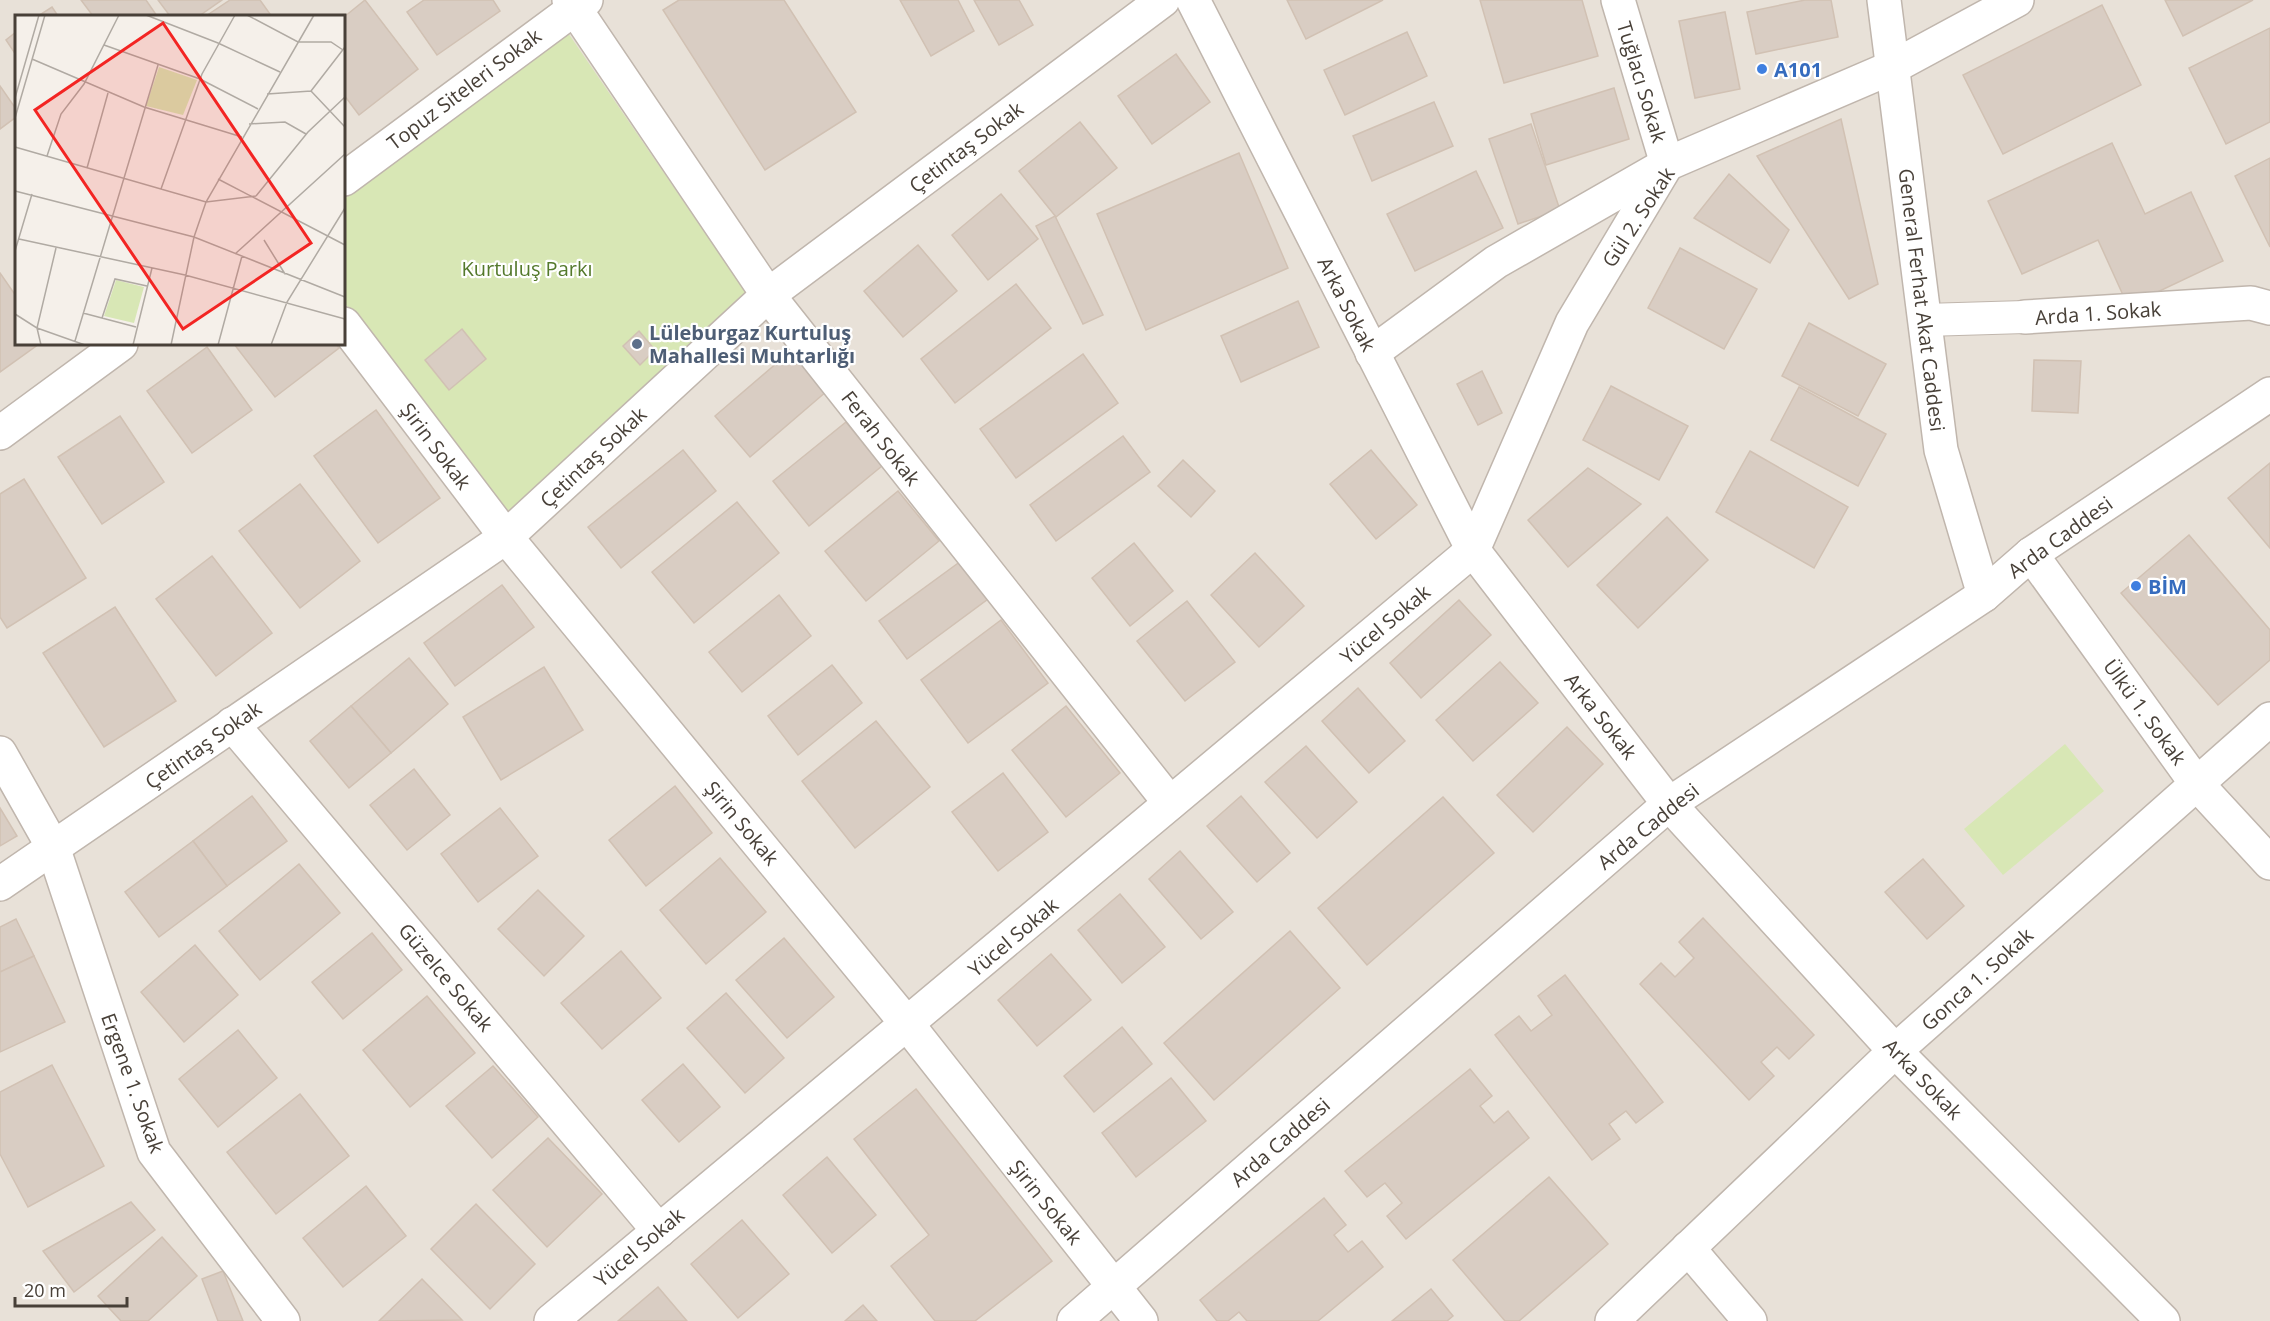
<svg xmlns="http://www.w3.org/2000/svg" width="2270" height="1321" font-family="'Open Sans',sans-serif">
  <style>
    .residential { fill: #e8e1d8; fill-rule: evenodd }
    .green { fill: #d8e7b5 }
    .building { fill: #d9cdc3; stroke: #d1c1b3; stroke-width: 1.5 }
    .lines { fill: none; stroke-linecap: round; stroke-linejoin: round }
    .pedestrian-casing { stroke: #c0b6ad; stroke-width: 34 }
    .minor-casing { stroke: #c0b6ad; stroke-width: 36 }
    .tertiary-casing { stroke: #c0b6ad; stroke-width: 36 }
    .pedestrian { stroke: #fff; stroke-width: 32 }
    .minor { stroke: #fff; stroke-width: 33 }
    .tertiary { stroke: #fff; stroke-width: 33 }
    .shop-dot { fill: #3f7fe0; stroke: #fff; stroke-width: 2 }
    .service-dot { fill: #5c6f8a; stroke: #fff; stroke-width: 2 }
    .labels { text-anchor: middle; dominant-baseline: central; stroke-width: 4.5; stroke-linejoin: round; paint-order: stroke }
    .shop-label { font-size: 20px; font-weight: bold; fill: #366cbe; stroke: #fff; text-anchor: start }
    .street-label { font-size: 20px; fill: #484038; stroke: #fff }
    .park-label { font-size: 20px; fill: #54792c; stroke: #fff }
    .service-label { font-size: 20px; font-weight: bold; fill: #4e5e75; stroke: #fff; text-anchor: start }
    .inset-road { fill: none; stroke: #b0aaa3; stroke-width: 1.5 }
    .view { fill: #f32523; fill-opacity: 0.15; stroke: #f32523; stroke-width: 3 }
    .inset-edge { fill: none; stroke: #484038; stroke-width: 3 }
  </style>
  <rect width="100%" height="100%" fill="#f5f0ea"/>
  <path class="residential" d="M0,0H2270V1321H0ZM16,16H344V344H16Z"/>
  <g class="green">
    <path d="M566,30L747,294L506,513L344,302V199Z"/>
    <path d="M2065,744L2104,791L2003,875L1964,829Z"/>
  </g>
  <g class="building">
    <path d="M81,0H146L157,16H93Z"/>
    <path d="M158,0H222L199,16H170Z"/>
    <path d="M230,0H260L270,14L267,16H206Z"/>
    <path d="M365,0L418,69L359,115L344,95V17Z"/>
    <path d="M424,0H493L500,11L437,55L407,12Z"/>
    <path d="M679,0H784L856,112L765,170L663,10Z"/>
    <path d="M900,0H958L974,31L931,56Z"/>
    <path d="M974,0H1019L1033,25L999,45Z"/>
    <path d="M1287,0H1383L1306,39Z"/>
    <path d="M1480,0H1582L1598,56L1504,83Z"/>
    <path d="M1805,0H1831L1838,37L1756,54L1747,12Z"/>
    <path d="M2165,0H2253L2183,36Z"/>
    <path d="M2102,5L2141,85L2003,154L1963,75Z"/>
    <path d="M52,7L58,16H38Z"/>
    <path d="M1725,12L1740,89L1695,98L1679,21Z"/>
    <path d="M2270,28V122L2226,144L2189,68Z"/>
    <path d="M16,32V55L6,40Z"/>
    <path d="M1407,32L1427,76L1345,115L1324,70Z"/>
    <path d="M1176,54L1210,102L1152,144L1118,96Z"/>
    <path d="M0,86L16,109V117L0,129Z"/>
    <path d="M1614,88L1629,139L1546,165L1531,114Z"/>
    <path d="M1434,102L1453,146L1372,181L1353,136Z"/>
    <path d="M1841,119L1878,284L1849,299L1757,156Z"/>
    <path d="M1080,122L1117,168L1056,217L1019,171Z"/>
    <path d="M1531,124L1560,210L1518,224L1489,139Z"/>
    <path d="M2112,143L2145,214L2191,192L2223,261L2128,306L2098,240L2022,274L1988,201Z"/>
    <path d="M1239,153L1288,268L1146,330L1097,214Z"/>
    <path d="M2270,158V247L2235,176Z"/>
    <path d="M1476,171L1503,228L1415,271L1387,214Z"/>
    <path d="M1729,174L1789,230L1770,263L1694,218Z"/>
    <path d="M1001,194L1038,239L988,280L952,235Z"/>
    <path d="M1055,216L1103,315L1083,324L1036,226Z"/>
    <path d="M918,245L957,291L903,337L864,291Z"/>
    <path d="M1680,248L1757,289L1724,349L1648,308Z"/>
    <path d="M0,273L16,296V344H39L0,372Z"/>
    <path d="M1016,284L1051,328L955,403L921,359Z"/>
    <path d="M1298,301L1319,347L1241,382L1221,336Z"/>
    <path d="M1809,323L1886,364L1858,416L1782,376Z"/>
    <path d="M462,329L486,359L449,390L425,360Z"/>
    <path d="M639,331L655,350L640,365L623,346Z"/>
    <path d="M234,344H336L339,348L275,397Z"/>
    <path d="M207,347L252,410L192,453L147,391Z"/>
    <path d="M792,350L827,391L750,457L715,416Z"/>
    <path d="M1083,354L1118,403L1016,478L980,429Z"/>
    <path d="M2034,360L2081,361L2078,413L2032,411Z"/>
    <path d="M1482,371L1502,413L1478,425L1457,384Z"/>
    <path d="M1611,386L1688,426L1659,480L1583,440Z"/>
    <path d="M1799,387L1886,434L1858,486L1771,440Z"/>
    <path d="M376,410L440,498L378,543L314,456Z"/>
    <path d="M120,416L164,482L102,524L58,457Z"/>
    <path d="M846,422L882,466L809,526L773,481Z"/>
    <path d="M1123,436L1150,472L1056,541L1030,505Z"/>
    <path d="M683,450L716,491L621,568L588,527Z"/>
    <path d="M1371,450L1417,505L1376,539L1330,484Z"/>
    <path d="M1750,451L1848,507L1814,568L1716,512Z"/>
    <path d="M1183,460L1215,491L1191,517L1158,486Z"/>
    <path d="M2270,463V548L2228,498Z"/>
    <path d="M1588,468L1641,504L1568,567L1528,520Z"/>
    <path d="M24,479L86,578L7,628L0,617V494Z"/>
    <path d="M300,484L360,561L300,608L239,531Z"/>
    <path d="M898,491L939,541L866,601L825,551Z"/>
    <path d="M737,502L779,553L694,623L652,572Z"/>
    <path d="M1667,517L1708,560L1638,628L1597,585Z"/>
    <path d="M2189,535L2270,630V660L2218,705L2121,593Z"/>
    <path d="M1134,543L1173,591L1130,626L1092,578Z"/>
    <path d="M1255,553L1304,606L1259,647L1211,595Z"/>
    <path d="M212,556L272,633L216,676L156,599Z"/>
    <path d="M961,561L988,599L907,659L879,621Z"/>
    <path d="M502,585L534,627L455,686L424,643Z"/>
    <path d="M779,595L811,636L742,692L709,652Z"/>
    <path d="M1459,600L1491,635L1421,698L1390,663Z"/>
    <path d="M1187,601L1235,662L1185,701L1137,641Z"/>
    <path d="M115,607L176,701L104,747L43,653Z"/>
    <path d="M1001,620L1048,683L968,743L921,680Z"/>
    <path d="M409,658L448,704L391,753L351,706Z"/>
    <path d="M1500,662L1538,703L1473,761L1436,720Z"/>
    <path d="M832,665L862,703L798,755L768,716Z"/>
    <path d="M544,667L583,730L501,780L463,717Z"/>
    <path d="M1358,688L1405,741L1369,773L1322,721Z"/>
    <path d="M351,706L391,753L349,788L310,741Z"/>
    <path d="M1066,706L1120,773L1066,817L1012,750Z"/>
    <path d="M876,721L930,787L855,848L802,781Z"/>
    <path d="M1567,727L1603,764L1533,832L1497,795Z"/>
    <path d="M1306,746L1357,802L1317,838L1265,782Z"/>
    <path d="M414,769L450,815L407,850L370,805Z"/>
    <path d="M1003,773L1048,832L998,871L952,812Z"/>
    <path d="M675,786L712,833L646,886L609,840Z"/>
    <path d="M252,796L287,841L227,886L193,841Z"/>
    <path d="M1241,796L1290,853L1257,882L1207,826Z"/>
    <path d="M1443,797L1494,853L1367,965L1318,908Z"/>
    <path d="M0,808L17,836L0,846Z"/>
    <path d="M500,808L538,856L478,902L441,854Z"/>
    <path d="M193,841L227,886L159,937L125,892Z"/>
    <path d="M1180,851L1233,912L1201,939L1149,879Z"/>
    <path d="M720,858L766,912L706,964L660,910Z"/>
    <path d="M1923,859L1964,906L1927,939L1885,892Z"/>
    <path d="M299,864L340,913L260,980L219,931Z"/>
    <path d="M538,890L584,936L544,976L498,929Z"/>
    <path d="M1120,894L1165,947L1122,983L1078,930Z"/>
    <path d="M1703,918L1814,1035L1789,1059L1777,1047L1761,1062L1774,1076L1749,1100L1640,984L1661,963L1675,977L1694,958L1679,942Z"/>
    <path d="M16,919L34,956L0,972V927Z"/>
    <path d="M1290,931L1340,988L1214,1100L1164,1043Z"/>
    <path d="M372,933L402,970L343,1019L312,982Z"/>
    <path d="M784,938L834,997L787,1038L736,980Z"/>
    <path d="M195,945L238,995L184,1042L141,992Z"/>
    <path d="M621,951L661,998L602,1049L561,1003Z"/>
    <path d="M1051,954L1091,1000L1037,1046L998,1000Z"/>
    <path d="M34,956L65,1022L0,1052V972Z"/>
    <path d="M1565,975L1663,1102L1636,1123L1626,1111L1609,1124L1620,1139L1592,1160L1495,1035L1519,1016L1531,1031L1552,1015L1538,996Z"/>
    <path d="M726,993L784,1058L745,1093L687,1028Z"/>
    <path d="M427,996L475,1053L410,1107L363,1050Z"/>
    <path d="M1122,1027L1152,1064L1094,1112L1064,1076Z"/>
    <path d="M238,1030L277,1078L218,1127L179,1079Z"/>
    <path d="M683,1064L720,1107L679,1142L642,1100Z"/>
    <path d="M52,1065L104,1166L28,1207L0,1154V1092Z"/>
    <path d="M493,1066L538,1117L492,1158L446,1106Z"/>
    <path d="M1470,1069L1492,1096L1480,1106L1494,1123L1508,1111L1529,1138L1406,1239L1387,1216L1402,1203L1385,1183L1367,1197L1345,1171Z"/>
    <path d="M1171,1078L1206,1121L1136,1177L1102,1133Z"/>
    <path d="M916,1089L1052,1261L975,1321H935L891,1266L929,1235L854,1139Z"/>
    <path d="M300,1094L349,1156L276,1214L227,1152Z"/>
    <path d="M548,1138L602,1194L547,1247L493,1190Z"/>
    <path d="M827,1157L876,1215L832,1253L783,1195Z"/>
    <path d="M1549,1177L1608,1244L1519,1321H1505L1453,1260Z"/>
    <path d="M366,1186L406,1236L343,1287L303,1238Z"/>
    <path d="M1324,1198L1346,1225L1334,1235L1348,1252L1362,1241L1383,1267L1318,1321H1247L1239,1312L1228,1321H1217L1200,1300Z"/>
    <path d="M131,1202L155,1230L74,1292L43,1251Z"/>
    <path d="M476,1204L535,1264L490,1309L431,1249Z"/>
    <path d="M742,1220L789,1274L738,1318L691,1264Z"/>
    <path d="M162,1237L197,1276L148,1321H121L98,1296Z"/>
    <path d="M223,1271L243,1321H218L202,1279Z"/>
    <path d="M422,1279L462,1320L379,1321Z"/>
    <path d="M658,1287L687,1321H618Z"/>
    <path d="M1431,1289L1453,1316L1447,1321H1392Z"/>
    <path d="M863,1305L877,1321H845Z"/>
  </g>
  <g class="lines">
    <defs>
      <path id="pedestrian" d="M1925,320L2025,317"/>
      <g id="minor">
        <path d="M569,0L768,295L1170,803"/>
        <path d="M1193,0L1473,550L1669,804L1895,1051L2163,1321"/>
        <path d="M1618,0L1667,164"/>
        <path d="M344,179L586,0"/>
        <path d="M2025,317L2251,303L2270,308"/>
        <path d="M344,324L506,537L908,1025L1141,1321"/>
        <path d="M1372,353L1496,262L1667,164L1893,67L2017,0"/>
        <path d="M0,433L121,344"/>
        <path d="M2031,554L2196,783L2270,863"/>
        <path d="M232,724L659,1231"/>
        <path d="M0,753L53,847L154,1152L283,1321"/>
        <path d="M0,884L506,537L768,295L1163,0"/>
        <path d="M1688,1248L1750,1321"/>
        <path d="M551,1321L1473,550L1572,323L1667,164"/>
        <path d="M1612,1321L1895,1051L2270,719"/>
      </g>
      <g id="tertiary">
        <path d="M1884,0L1941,450L1984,595"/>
        <path d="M1074,1321L1669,804L1984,595L2031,554L2270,394"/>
      </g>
    </defs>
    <use href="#pedestrian" class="pedestrian-casing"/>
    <use href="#minor" class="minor-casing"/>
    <use href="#tertiary" class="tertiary-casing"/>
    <use href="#pedestrian" class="pedestrian"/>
    <use href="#minor" class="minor"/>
    <use href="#tertiary" class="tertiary"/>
  </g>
  <g class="shop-dot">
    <circle cx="1762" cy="69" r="6"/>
    <circle cx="2136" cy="586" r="6"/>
  </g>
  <circle class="service-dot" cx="637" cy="344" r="6"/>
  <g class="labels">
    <g class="shop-label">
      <text x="1774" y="69">A101</text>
      <text x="2148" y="586">BİM</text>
    </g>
    <g class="street-label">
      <text transform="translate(1642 82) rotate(73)">Tuğlacı Sokak</text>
      <text transform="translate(464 89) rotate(-37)">Topuz Siteleri Sokak</text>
      <text transform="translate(966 147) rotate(-37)">Çetintaş Sokak</text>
      <text transform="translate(1638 217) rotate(-57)">Gül 2. Sokak</text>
      <text transform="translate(1922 300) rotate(83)">General Ferhat Akat Caddesi</text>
      <text transform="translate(1347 304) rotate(63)">Arka Sokak</text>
      <text transform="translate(2098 313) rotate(-4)">Arda 1. Sokak</text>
      <text transform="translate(881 438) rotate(52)">Ferah Sokak</text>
      <text transform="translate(436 446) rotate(53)">Şirin Sokak</text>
      <text transform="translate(593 457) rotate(-43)">Çetintaş Sokak</text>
      <text transform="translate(2060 537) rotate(-36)">Arda Caddesi</text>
      <text transform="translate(1385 624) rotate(-40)">Yücel Sokak</text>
      <text transform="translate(2145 712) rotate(54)">Ülkü 1. Sokak</text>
      <text transform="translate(1601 716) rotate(52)">Arka Sokak</text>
      <text transform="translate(203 745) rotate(-35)">Çetintaş Sokak</text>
      <text transform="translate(742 823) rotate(50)">Şirin Sokak</text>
      <text transform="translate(1648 826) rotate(-39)">Arda Caddesi</text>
      <text transform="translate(1013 937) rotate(-40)">Yücel Sokak</text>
      <text transform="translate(446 977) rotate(50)">Güzelce Sokak</text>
      <text transform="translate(1977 979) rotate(-42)">Gonca 1. Sokak</text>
      <text transform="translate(1923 1079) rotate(46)">Arka Sokak</text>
      <text transform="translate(133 1083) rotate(70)">Ergene 1. Sokak</text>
      <text transform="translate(1280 1142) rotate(-41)">Arda Caddesi</text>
      <text transform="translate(1046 1202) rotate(51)">Şirin Sokak</text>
      <text transform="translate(639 1247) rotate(-40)">Yücel Sokak</text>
    </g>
    <g class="park-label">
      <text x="527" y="268">Kurtuluş Parkı</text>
    </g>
    <g class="service-label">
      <text x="649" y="332">Lüleburgaz Kurtuluş<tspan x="649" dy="23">Mahallesi Muhtarlığı</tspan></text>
    </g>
  </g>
  <g transform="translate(15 15)">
    <rect width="330" height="330" fill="#f5f0ea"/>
    <path d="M144,52L182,65L168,100L131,91ZM101,265L129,272L119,308L89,301Z" fill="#d8e7b5"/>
    <path class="inset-road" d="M131,0L203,28L265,57M232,0L283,27H316L328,35M89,30L185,64L243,94M17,44L129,92L227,122M296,76L330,32M252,79L296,76L330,112M0,83L24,0M0,103L30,0M234,109L270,107L291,119M0,132L191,187L241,181M32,141L46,99L69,69L104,0M72,153L93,78M203,164L330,230M146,174L187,59L220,0M0,176L179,222L330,282M241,181L293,117L330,82M4,224L170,260L330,304M249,225L270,259M41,233L22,313L70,330M0,236L17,179M220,239L330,139M68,298L121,312M0,299L22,313L26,330M87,303L100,264L132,271M60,326L143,50M118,330L137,253M156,330L179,222L191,187L299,0M203,330L227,241M256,330L272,287L330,193"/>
    <path class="view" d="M148,8L296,228L168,314L20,95Z"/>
    <rect width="330" height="330" class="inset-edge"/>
  </g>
  <path d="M15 1297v9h112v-9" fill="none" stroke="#484038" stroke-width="3"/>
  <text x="24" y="1297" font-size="18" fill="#484038" stroke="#ffffff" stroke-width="4.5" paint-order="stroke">20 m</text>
</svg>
